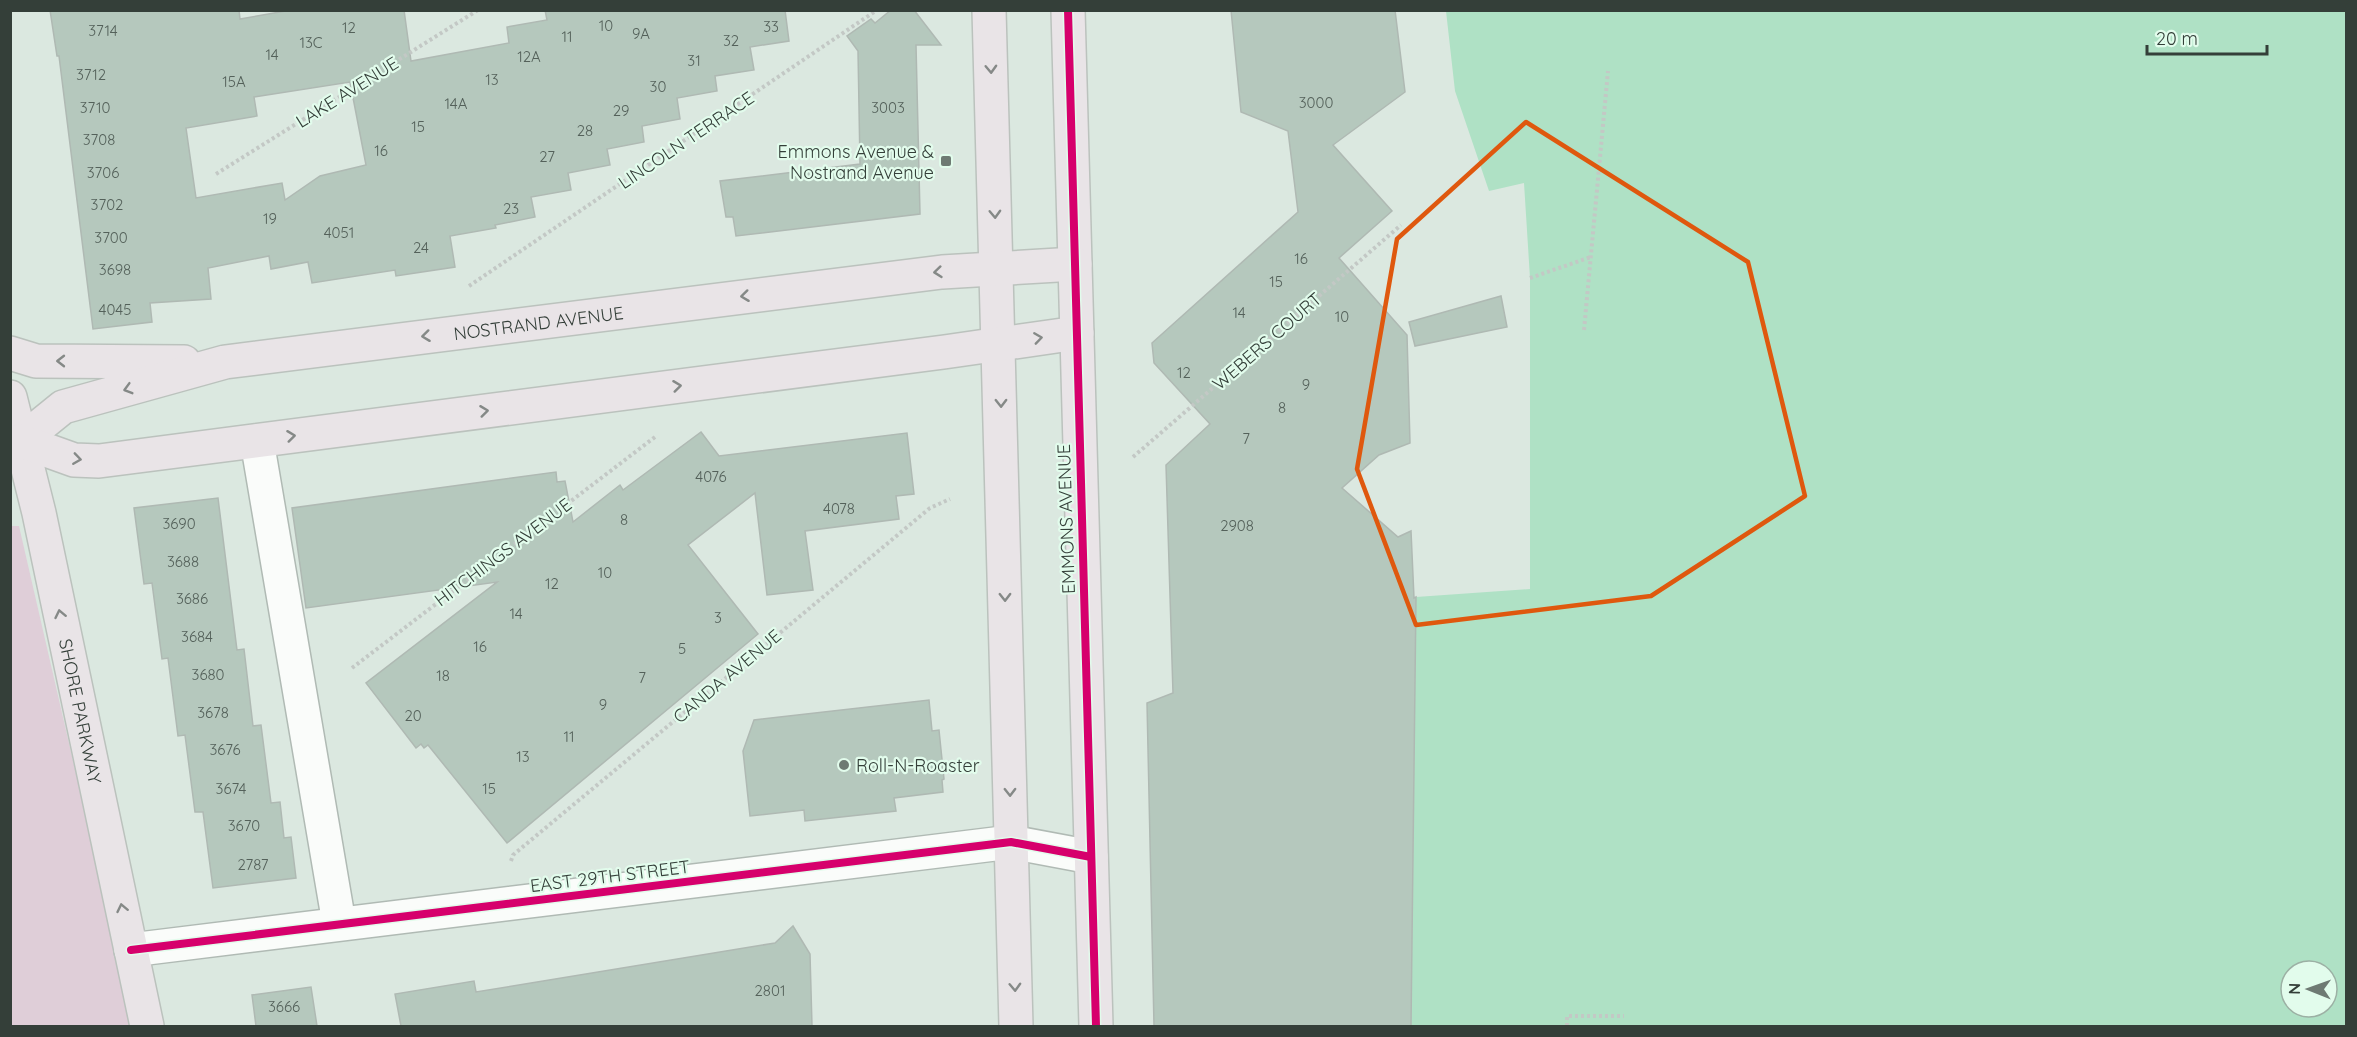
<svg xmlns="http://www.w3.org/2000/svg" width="2357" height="1037" font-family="Quicksand,sans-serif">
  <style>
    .green { fill: #dfced8 }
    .water { fill: #afe1c5; fill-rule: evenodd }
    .building { fill: #b5c8bd; stroke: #afb9b3; stroke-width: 1.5; fill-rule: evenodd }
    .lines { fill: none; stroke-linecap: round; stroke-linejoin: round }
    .minor-casing { stroke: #b0bab4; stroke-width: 36 }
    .major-casing { stroke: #bbc2bd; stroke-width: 36 }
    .path { stroke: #c3c8c5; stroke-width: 4; stroke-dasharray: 3 3; stroke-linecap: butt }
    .minor { stroke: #fafcfa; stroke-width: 33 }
    .major { stroke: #e9e4e7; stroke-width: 33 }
    .cycleway-casing { stroke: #e2fcec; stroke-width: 11 }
    .cycleway { stroke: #d6006c; stroke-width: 8 }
    .oneway { stroke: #858987 }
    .marked { fill: none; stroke: #df580e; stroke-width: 4.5; stroke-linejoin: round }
    .poi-dot { fill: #6e7a73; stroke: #e2fcec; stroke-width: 2 }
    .labels { text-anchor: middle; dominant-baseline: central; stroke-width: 4.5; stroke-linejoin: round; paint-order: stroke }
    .number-label { font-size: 15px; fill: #54615a }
    .street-label { font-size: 18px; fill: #343f39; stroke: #e2fcec }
    .poi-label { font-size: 18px; fill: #343f39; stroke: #e2fcec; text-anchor: end }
  </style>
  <rect width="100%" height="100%" fill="#dbe8e0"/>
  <path class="green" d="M10,526H19L134,1026H11Z"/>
  <path class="water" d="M1446,11H2346V1026H1411L1416,597L1530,589V278L1524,183L1489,191L1455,91ZM2291,971H2327V1007H2291Z"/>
  <g class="building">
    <path d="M50,10H239L240,19L291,10H404L411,61L509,43L507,27L547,20L545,10H785L789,41L750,47L754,70L715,76L717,91L677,98L680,119L642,126L644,142L607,149L610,165L568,173L571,190L531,197L535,217L495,225L496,228L450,236L455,267L396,276L395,270L312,283L308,262L271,269L269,256L208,268L211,299L150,303L152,322L93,329L59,56H57ZM350,82L366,165L320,176L285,200L282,183L196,198L186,128L257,116L254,97Z"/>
    <path d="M891,10H914L941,45H916L920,214L736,236L733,217H726L720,181L860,164L858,51L847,36L871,19L875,23Z"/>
    <path d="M1231,10H1395L1405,92L1333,145L1392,211L1339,258L1407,335L1410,443L1379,455L1342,488L1398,537L1411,531L1414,598L1416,597L1411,1026H1154L1147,703L1173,693L1166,465L1210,424L1154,363L1152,343L1298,212L1288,131L1241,112Z"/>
    <path d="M1501,296L1507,327L1415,346L1409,322Z"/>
    <path d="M701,432L719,456L907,433L914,494L896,496L899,519L805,531L813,590L767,595L755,493L688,545L758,634L507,843L428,745L424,748L421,744L416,748L366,683L497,582L306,608L292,508L556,472L557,482L565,481L573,522L620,485L623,490Z"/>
    <path d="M218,498L237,650L244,649L253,726L261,725L271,803L280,802L284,838L291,837L296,878L213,888L203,812H195L185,735L178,736L168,658L162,659L152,583L144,584L134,508Z"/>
    <path d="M929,700L932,731L939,730L944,779L942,780L943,792L894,798L896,811L805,821L804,810L750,816L743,751L754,720Z"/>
    <path d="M793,926L810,954L812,1026H401L395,994L474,981L476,992L775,943Z"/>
    <path d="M311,987L317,1026H256L252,995Z"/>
  </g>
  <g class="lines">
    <defs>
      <g id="minor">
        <path d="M257,441L339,923"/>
        <path d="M131,950L1011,842L1091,857"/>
      </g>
      <g id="major">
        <path d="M989,10L1016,1026"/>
        <path d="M1068,10L1096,1026"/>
        <path d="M10,353L36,361L184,362"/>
        <path id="s1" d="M10,397L39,513L147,1026"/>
        <path id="s2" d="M21,441L63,407L225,362L942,272L1075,264"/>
        <path d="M10,443L21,441L74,460L99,461L944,352L1077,333"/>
      </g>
    </defs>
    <use href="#minor" class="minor-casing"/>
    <use href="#major" class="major-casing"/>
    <g class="path">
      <path d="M216,174L478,10"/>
      <path d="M1530,278L1591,257"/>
      <path d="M469,286L877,10"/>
      <path d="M1584,330L1608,71"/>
      <path d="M1133,457L1401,225"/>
      <path d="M352,668L655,437"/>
      <path d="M511,861L513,855L930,508L950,499"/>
      <path d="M1567,1026V1016H1624"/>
    </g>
    <use href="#minor" class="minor"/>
    <use href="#major" class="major"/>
    <defs>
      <g id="cycleway">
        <path d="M1068,10L1096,1026"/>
        <path d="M131,950L1011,842L1091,857"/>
      </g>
    </defs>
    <use href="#cycleway" class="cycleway-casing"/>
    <use href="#cycleway" class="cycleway"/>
  </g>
  <defs><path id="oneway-chevron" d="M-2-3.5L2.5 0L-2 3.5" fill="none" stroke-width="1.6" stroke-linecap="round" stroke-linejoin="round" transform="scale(1.5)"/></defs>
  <g class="oneway">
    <use href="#oneway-chevron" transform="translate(991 69) rotate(88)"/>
    <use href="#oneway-chevron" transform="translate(995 214) rotate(88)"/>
    <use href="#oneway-chevron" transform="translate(938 272) rotate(174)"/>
    <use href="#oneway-chevron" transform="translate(745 296) rotate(173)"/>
    <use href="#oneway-chevron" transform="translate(426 336) rotate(173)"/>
    <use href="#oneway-chevron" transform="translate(1038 338) rotate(-8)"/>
    <use href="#oneway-chevron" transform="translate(61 361) rotate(-180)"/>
    <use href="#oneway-chevron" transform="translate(677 386) rotate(-7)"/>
    <use href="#oneway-chevron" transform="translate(128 389) rotate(164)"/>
    <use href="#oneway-chevron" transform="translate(1001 403) rotate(89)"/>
    <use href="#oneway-chevron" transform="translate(484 411) rotate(-7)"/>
    <use href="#oneway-chevron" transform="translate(291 436) rotate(-7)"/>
    <use href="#oneway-chevron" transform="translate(77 459) rotate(8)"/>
    <use href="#oneway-chevron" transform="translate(1005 597) rotate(89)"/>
    <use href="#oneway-chevron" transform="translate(60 614) rotate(-102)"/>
    <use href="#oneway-chevron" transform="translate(1010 792) rotate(89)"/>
    <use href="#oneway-chevron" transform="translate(122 908) rotate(-102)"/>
    <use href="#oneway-chevron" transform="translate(1015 987) rotate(88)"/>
  </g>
  <path class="marked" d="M1526,122L1748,262L1805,496L1651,596L1416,625L1357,469L1397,239Z"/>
  <g class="poi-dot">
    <rect x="940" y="155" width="12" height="12" rx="3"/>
    <circle cx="844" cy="765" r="6"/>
  </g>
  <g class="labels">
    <g class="number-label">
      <text x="606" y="25">10</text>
      <text x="771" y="26">33</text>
      <text x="349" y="27">12</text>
      <text x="103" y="30">3714</text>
      <text x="641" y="33">9A</text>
      <text x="567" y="36">11</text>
      <text x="731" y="40">32</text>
      <text x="311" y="42">13C</text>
      <text x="272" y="54">14</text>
      <text x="529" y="56">12A</text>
      <text x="694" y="60">31</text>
      <text x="91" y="74">3712</text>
      <text x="492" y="79">13</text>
      <text x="234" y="81">15A</text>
      <text x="658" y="86">30</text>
      <text x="1316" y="102">3000</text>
      <text x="456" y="103">14A</text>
      <text x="95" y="107">3710</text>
      <text x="888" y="107">3003</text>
      <text x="621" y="110">29</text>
      <text x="418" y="126">15</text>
      <text x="585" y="130">28</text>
      <text x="99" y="139">3708</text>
      <text x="381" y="150">16</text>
      <text x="547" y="156">27</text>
      <text x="103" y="172">3706</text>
      <text x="107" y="204">3702</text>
      <text x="511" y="208">23</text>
      <text x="270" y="218">19</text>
      <text x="339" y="232">4051</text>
      <text x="111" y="237">3700</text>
      <text x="421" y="247">24</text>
      <text x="1301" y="258">16</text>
      <text x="115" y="269">3698</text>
      <text x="1276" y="281">15</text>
      <text x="115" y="309">4045</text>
      <text x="1239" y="312">14</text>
      <text x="1342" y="316">10</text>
      <text x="1184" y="372">12</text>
      <text x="1306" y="384">9</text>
      <text x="1282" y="407">8</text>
      <text x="1246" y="438">7</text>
      <text x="711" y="476">4076</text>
      <text x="839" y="508">4078</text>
      <text x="624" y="519">8</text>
      <text x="179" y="523">3690</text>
      <text x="1237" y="525">2908</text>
      <text x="183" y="561">3688</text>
      <text x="605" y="572">10</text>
      <text x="552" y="583">12</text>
      <text x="192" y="598">3686</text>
      <text x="516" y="613">14</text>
      <text x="718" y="617">3</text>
      <text x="197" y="636">3684</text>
      <text x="480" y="646">16</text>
      <text x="682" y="648">5</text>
      <text x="208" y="674">3680</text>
      <text x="443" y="675">18</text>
      <text x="642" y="677">7</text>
      <text x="603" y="704">9</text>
      <text x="213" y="712">3678</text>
      <text x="413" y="715">20</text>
      <text x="569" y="736">11</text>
      <text x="225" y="749">3676</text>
      <text x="523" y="756">13</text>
      <text x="231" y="788">3674</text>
      <text x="489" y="788">15</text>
      <text x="244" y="825">3670</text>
      <text x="253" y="864">2787</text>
      <text x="770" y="990">2801</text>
      <text x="284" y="1006">3666</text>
    </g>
    <g class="street-label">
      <text transform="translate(347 92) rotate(-32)">LAKE AVENUE</text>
      <text transform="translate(686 140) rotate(-34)">LINCOLN TERRACE</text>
      <text stroke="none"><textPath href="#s2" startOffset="538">NOSTRAND AVENUE</textPath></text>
      <text transform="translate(1267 341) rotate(-41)">WEBERS COURT</text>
      <text transform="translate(1066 519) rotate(-92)">EMMONS AVENUE</text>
      <text transform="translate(503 552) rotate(-37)">HITCHINGS AVENUE</text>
      <text transform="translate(727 676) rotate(-40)">CANDA AVENUE</text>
      <text stroke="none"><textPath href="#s1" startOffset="322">SHORE PARKWAY</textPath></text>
      <text transform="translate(610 876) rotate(-7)">EAST 29TH STREET</text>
    </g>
    <g class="poi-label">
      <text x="934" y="151">Emmons Avenue &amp;<tspan x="934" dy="21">Nostrand Avenue</tspan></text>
      <text x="856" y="765" text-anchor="start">Roll-N-Roaster</text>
    </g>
  </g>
  <rect width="2357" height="1037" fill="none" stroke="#343f39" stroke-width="24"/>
  <g transform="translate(2309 989) rotate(271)"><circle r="28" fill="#e2fcec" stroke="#9cb0a4" stroke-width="1.5"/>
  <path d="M0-4.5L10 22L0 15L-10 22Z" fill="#6e7a73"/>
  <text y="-9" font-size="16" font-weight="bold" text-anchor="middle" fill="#343f39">N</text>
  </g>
  <path d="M2147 45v9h120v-9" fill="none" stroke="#343f39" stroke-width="3"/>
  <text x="2156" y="45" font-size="18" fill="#343f39" stroke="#e2fcec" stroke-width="4.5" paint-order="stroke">20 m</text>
</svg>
